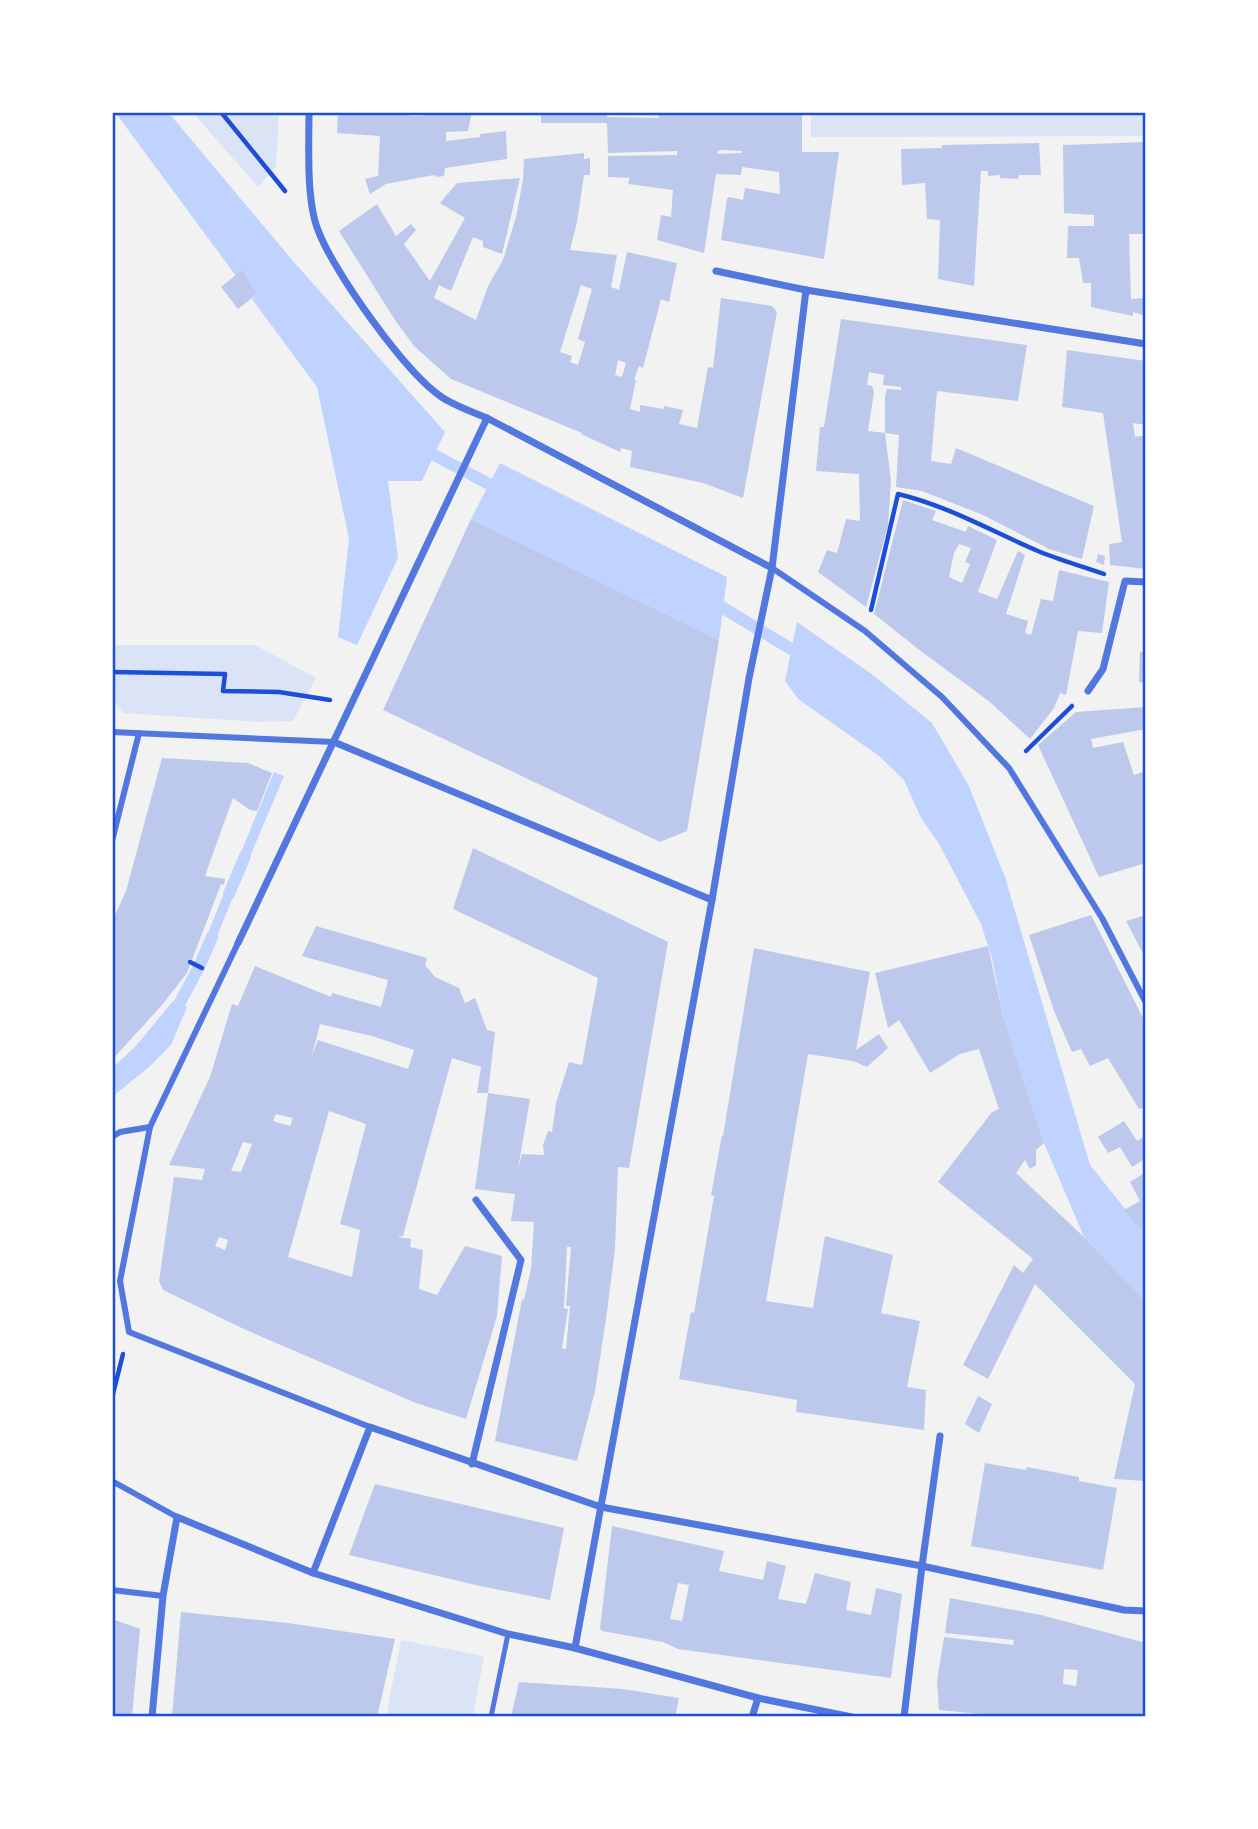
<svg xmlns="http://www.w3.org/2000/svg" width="1258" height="1829" font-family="Lato,sans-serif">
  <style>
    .green { fill: #dbe4f7 }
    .water { fill: #bfd3fe }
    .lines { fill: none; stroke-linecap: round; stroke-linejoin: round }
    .stream { stroke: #bfd3fe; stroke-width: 12 }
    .building { fill: #bdc9ec; fill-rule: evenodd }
    .path { stroke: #1d4ed8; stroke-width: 4.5 }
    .service { stroke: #5277de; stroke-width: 5 }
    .pedestrian { stroke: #5277de; stroke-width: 6 }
    .minor { stroke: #5277de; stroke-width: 7 }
    .neatline { fill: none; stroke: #1d4ed8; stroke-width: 2.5 }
  </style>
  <rect width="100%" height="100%" fill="#f2f2f2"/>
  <g class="green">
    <path d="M192,112H279L276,166L258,187Z"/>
    <path d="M811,112H1146V136L811,137Z"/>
    <path d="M112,645H255L316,678L293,721L259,722L123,713L112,699Z"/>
    <path d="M401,1640L484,1656L473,1717H386Z"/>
  </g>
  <g class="water">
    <path d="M115,112H168L293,261L445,432L422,481H388L398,558L357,645L338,637L349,539L317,387L252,299L257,294L242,271L236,276Z"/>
    <path d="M500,463L727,577L719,640L471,519Z"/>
    <path d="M797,622L873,675L932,723L968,784L1005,877L1090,1165L1146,1235V1302L1084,1237L1044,1143L1003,1016L992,958L981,924L938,842L921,818L904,780L879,756L798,699L785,681Z"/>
    <path d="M274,772L284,776L244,871L235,867Z"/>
    <path d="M231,876L240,880L210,953L201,950Z"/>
    <path d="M173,1001L187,1007L171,1045L149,1067L112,1097V1068L135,1047Z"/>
  </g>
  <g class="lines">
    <g class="stream">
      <path d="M419,447L502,491"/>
      <path d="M710,600L806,658"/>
      <path d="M229,894L245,856"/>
      <path d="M172,1017L198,969L212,937"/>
    </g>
  </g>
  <g class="building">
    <path d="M338,112H410L409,116H423V112H472L468,131L446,132V141L480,137V134L506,131L507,159L445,168L444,176L436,177L434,175L386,184L370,194L365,179L378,176L380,136L337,133Z"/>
    <path d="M541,112H607V117L659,118L658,115L665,114V112H802V152H839L824,259L721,240L727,199L729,197L743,200L745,188L780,194L779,172L742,167L741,175L716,174L704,253L657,240L661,215L671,217L673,190L628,184L630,178L608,177V156L677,155V151L608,153L607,123H541ZM721,150L742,151V153L717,154L718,151Z"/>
    <path d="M1146,142V234H1129L1131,299L1146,298V316L1133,312V316L1091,307V283H1083L1079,258H1067L1068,226H1094V215L1064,213L1063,145Z"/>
    <path d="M1039,143L1041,175H1019L1018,179L1000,178V175L988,176V171H981L974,286L938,279L940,220L927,219L925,183L902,185L901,149L942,148V145Z"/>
    <path d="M584,153V159L590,158V175H584L577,222L570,250L617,255L611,287L619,290L627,252L677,263L669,302L661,299L643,368L639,366L634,380H636L630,409L640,412V405L663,409L664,406L683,410L679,424L697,428L708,367L713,368L721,298L772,306L777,312L743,498L703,483L630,467L632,451L621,448L620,452L581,434L582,433L451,379L414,346L395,320L339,231L377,204L396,236L411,224L416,230L404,244L430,281L465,218L440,203L457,183L520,178L502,254L483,247V241L473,237L451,291L439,285L434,298L476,320L488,286L503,260L516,217L523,180L524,159ZM581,285L592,289L578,339L585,342L578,365L570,362L572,356L560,352ZM618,360L626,363L622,377L615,375Z"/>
    <path d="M242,270L257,294L238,309L221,287Z"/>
    <path d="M841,319L1027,345L1018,401L937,391L931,461L951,464L956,448L1094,506L1082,559L1049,549L983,515L922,491L896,487L899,435L885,433V397L887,389L901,390V387L883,385L884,375L869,372L867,385L872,386L874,392L868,431L885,433L891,481L888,525L866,607L818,572L827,550L837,553L846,519L860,521L859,474L816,471L820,427H824Z"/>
    <path d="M1067,350L1146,361V425L1133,423L1135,437L1146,435V569L1110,565L1109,544L1122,542L1103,413L1062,407Z"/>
    <path d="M903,500L936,511L932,520L966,532L968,526L997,540L978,592L997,599L1018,551L1025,555L1006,614L1028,621L1025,633L1031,635L1041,599L1053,601L1059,570L1109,582L1102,633L1078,631L1066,695L1060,693L1054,708L1030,739L990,702L922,652L874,614ZM959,544L971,548L965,562L970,564L962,583L949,577L954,553Z"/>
    <path d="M471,519L719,640L687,831L660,842L383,710Z"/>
    <path d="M1098,554L1105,556L1104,565L1096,562Z"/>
    <path d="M1140,652H1146V683L1139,682Z"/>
    <path d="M1146,707V729L1091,739L1093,748L1123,742L1134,775L1146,771V863L1099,877L1038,745L1076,712Z"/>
    <path d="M162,758L248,763L272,773L257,811L250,810L233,798L205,876L225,879L224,885L221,884L187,973L162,1005L112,1060V922L126,891Z"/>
    <path d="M473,848L668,942L629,1168L618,1167L615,1249L607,1312L595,1391L577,1461L495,1441L522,1299L524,1300L531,1269L534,1222L511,1221L515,1194L475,1189L488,1093L530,1099L518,1169L522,1154L544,1155L543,1145L548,1131L552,1132L556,1103L569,1062L582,1065L598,978L453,909ZM567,1247H571L566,1306H570L566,1349L562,1348L568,1309L564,1308Z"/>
    <path d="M1091,915L1146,1024V1113L1143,1108L1139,1109L1108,1058L1090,1066L1081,1049L1072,1052L1054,1011L1029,935Z"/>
    <path d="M1146,915V959L1126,921Z"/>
    <path d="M316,926L427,958L425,965L435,977L459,988L465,1003L475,998L487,1030L495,1032L488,1093H477L481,1067L452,1058L403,1236L397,1237L411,1239L410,1247L423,1250L419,1289L437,1295L465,1246L502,1256L497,1316L466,1419L416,1403L246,1330L163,1290L159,1281L174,1177L202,1180L205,1169L169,1165L210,1077L232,1004L238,1006L255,966L331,997L332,993L381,1007L388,980L302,956ZM320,1024L372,1036L414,1050L408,1069L318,1040L312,1056ZM329,1111L366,1124L340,1224L360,1230L352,1277L288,1257ZM276,1114L293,1118L290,1126L273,1121ZM243,1142L252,1144L241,1172L231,1171ZM219,1237L228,1240L225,1250L215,1246Z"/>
    <path d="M988,946L1003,1016L1044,1143L1036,1150V1165L1030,1169L1025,1160L1016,1173L1084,1237L1146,1302V1481L1114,1479L1135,1384L1035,1284L988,1379L963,1365L1014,1265L1023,1273L1033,1259L938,1182L992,1112L999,1109L979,1049L960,1054L930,1073L899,1020L888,1028L875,973Z"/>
    <path d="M754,948L870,972L856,1050L879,1034L888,1048L867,1067L853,1061L808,1054L766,1301L813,1308L825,1236L893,1255L881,1313L920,1321L907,1387L926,1390L924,1430L796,1412L797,1400L679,1379L691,1312L694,1313L714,1196L711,1195L722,1135L723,1136Z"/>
    <path d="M1124,1121L1137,1141L1146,1135V1158L1132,1167L1120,1147L1108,1153L1098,1137Z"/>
    <path d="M1146,1172V1235L1124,1210L1140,1201L1130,1182Z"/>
    <path d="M978,1396L992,1404L979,1433L965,1424Z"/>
    <path d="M985,1463L1026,1470L1027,1467L1079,1477V1481L1117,1488L1103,1570L971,1546Z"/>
    <path d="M375,1484L564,1528L550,1600L480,1586L349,1555Z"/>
    <path d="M612,1526L724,1551L719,1571L763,1580L767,1561L786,1566L778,1599L806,1604L815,1573L851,1582L846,1610L871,1615L876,1588L902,1594L891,1678L678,1649L663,1642L602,1631L600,1629ZM678,1583L689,1585L682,1621L670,1619Z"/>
    <path d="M950,1598L1041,1615L1146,1643V1717H1013L939,1710L937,1681L944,1637L1013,1645L1014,1640L945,1633ZM1064,1669L1078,1670L1076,1686L1063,1684Z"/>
    <path d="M181,1612L288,1623L395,1639L377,1717H172Z"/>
    <path d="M112,1619L140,1629L132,1717H112Z"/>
    <path d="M519,1682L623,1689L679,1698L675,1717H511Z"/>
  </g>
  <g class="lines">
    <g class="path">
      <path d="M221,112L285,191"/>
      <path d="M871,610L898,494C948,506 991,531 1038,551C1059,560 1082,566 1104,574"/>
      <path d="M112,672L225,674L223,691L279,692L330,700"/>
      <path d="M1026,751L1072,706"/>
      <path d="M112,919H113"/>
      <path d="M190,962L202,968"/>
      <path d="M112,1398L123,1354"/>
    </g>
    <path class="service" d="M491,1717L508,1634"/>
    <g class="pedestrian">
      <path d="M772,568L865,631L942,697L1009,768L1102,918L1146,1003"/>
      <path d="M112,732L334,742"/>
      <path d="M112,841L139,733"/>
      <path d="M238,943L150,1127L120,1281L129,1332L370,1427"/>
      <path d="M112,1137L120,1132L150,1127"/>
      <path d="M112,1481L177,1517"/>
      <path d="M112,1590L163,1596"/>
    </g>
    <g class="minor">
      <path d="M309,112C309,145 306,200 318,230C333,271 406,374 443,398C456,406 472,412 487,418L772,568"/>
      <path d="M716,271L806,290L1146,344"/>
      <path d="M1088,691L1103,669L1125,581L1146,582"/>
      <path d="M334,742L712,900"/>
      <path d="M238,943L487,418"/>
      <path d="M472,1464L521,1260L476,1200"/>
      <path d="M313,1573L370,1427L601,1507L922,1566L1124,1610L1146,1611"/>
      <path d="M575,1648L712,900L749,678L772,568L806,290"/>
      <path d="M152,1717L163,1596L177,1517L313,1573L508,1634L575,1648L758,1698L852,1717"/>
      <path d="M752,1717L758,1698"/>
      <path d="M904,1717L922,1566L940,1436"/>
    </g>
  </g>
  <rect width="1258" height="1829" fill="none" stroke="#ffffff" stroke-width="228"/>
  <rect x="114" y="114" width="1030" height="1601" class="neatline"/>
</svg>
